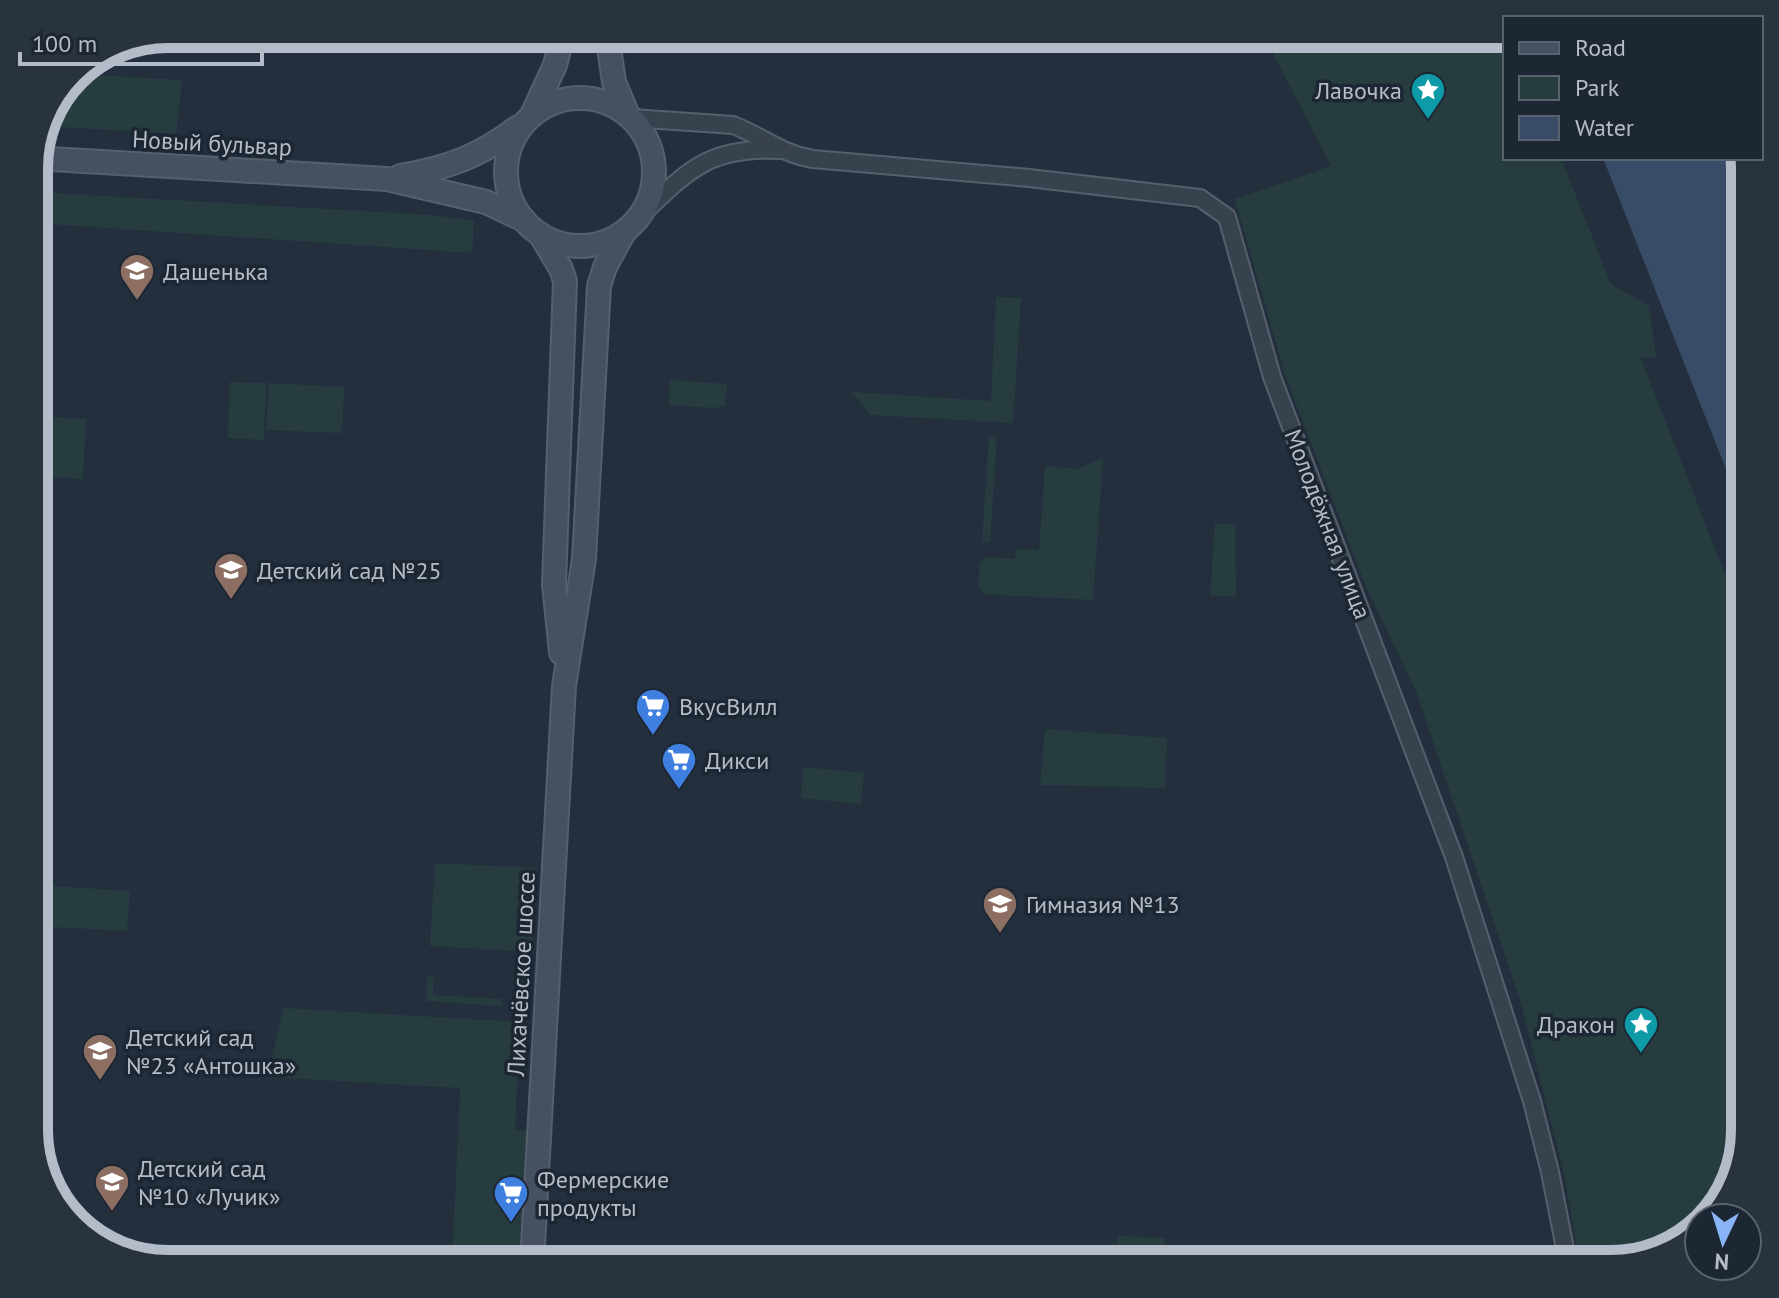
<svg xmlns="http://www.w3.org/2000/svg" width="1779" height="1298" font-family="'PT Sans',sans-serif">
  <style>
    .green { fill: #263c3f }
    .water { fill: #394c67 }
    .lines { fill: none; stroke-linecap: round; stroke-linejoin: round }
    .minor-casing { stroke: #565f6c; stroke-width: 20 }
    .secondary-casing { stroke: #565f6c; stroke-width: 26 }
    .minor { stroke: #38414e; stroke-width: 16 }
    .secondary { stroke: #465061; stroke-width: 22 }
    .labels { text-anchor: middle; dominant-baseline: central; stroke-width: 7; stroke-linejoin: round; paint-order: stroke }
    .poi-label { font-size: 24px; fill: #b4bcc9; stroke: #1d2633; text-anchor: start }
    .street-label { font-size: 24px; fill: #b4bcc9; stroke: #1d2633 }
    .rim { fill: none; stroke: #b4bcc9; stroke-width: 10 }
  </style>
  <rect width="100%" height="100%" fill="#242f3e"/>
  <g class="green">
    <path d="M168,34H172V41L184,42L183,51L132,48Z"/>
    <path d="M1263,34H1505V158H1561L1611,284L1649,306L1656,357L1641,358L1745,626V1130L1718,1211L1709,1218H1699V1226L1671,1250L1611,1264H1580L1565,1178L1521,1003L1416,691L1366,587L1285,375L1235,199L1331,166Z"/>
    <path d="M74,74L182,80L176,134L43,126L48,108Z"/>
    <path d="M34,192L432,215L474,221L472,253L34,223Z"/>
    <path d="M996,297L1021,298L1013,423L871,415L851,392L991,401Z"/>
    <path d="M670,380L727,384L725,405L715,408L669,405Z"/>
    <path d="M230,382L266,383L264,440L228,438Z"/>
    <path d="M269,383L344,387L342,433L266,430Z"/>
    <path d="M34,416L86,419L83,479L34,476Z"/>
    <path d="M989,437H997L990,542H982Z"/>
    <path d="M1103,458L1093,600L983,594L978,585L980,562L988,557L1015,559L1016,549L1039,550L1045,466L1077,469Z"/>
    <path d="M1215,523L1235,525L1236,597L1210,595Z"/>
    <path d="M1045,729L1167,738L1165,788L1040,785Z"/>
    <path d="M803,767L864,773L861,804L801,798Z"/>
    <path d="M435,863L537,868L532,952L430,946Z"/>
    <path d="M34,885L48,886L45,926L34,925Z"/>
    <path d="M53,886L130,891L127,931L50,927Z"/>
    <path d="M427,976L434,977L433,995L502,999V1006L426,1001Z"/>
    <path d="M283,1008L520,1022L515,1130L528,1131L521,1264H452L460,1088L268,1077Z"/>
    <path d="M1118,1236L1165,1238L1164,1264H1116Z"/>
  </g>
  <path class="water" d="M1603,158H1743L1745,168V517Z"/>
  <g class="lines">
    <defs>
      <g id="minor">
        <path d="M632,118L733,125C762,136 781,154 813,159L1029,178L1200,198L1227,217L1272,377L1454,857L1532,1101L1550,1172L1568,1264"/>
        <path d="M640,216C689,170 708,147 779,150"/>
      </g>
      <g id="secondary">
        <path d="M607,34L614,82L627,113"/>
        <circle cx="580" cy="172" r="74"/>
        <path d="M532,115L555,65L563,34"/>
        <path d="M34,158L387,179L486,202L524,220"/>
        <path d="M400,176C447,168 479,157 518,127"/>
        <path d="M540,234L561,269L565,281L554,584L561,653"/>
        <path d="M532,1264L564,686L584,559L599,286L605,267L624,232"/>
      </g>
    </defs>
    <use href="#minor" class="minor-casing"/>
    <use href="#secondary" class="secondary-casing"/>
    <use href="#minor" class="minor"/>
    <use href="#secondary" class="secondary"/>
  </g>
  <defs>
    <symbol id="sight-pin" viewBox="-11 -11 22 30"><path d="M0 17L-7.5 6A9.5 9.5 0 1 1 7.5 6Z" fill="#0f9aa8" stroke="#1d2633"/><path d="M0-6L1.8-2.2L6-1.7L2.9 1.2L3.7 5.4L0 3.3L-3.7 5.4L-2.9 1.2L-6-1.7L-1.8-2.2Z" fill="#fff"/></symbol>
    <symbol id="school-pin" viewBox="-11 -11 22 30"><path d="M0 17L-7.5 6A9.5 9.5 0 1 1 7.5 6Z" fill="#8d6e63" stroke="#1d2633"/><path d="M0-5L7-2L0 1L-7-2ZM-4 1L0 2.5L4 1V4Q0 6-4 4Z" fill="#fff"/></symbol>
    <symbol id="supermarket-pin" viewBox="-11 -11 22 30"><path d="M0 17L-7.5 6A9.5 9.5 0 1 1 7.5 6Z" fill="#3f7fe0" stroke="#1d2633"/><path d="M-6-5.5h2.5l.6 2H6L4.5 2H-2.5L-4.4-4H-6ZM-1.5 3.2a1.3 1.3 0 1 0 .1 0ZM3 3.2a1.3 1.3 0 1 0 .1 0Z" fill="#fff"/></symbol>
  </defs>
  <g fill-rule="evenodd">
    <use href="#sight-pin" x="1408" y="70" width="40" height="54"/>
    <use href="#school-pin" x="117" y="251" width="40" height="54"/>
    <use href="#school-pin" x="211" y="550" width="40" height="54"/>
    <use href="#supermarket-pin" x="633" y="686" width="40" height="54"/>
    <use href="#supermarket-pin" x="659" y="740" width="40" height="54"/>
    <use href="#school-pin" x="980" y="884" width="40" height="54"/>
    <use href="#sight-pin" x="1621" y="1004" width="40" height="54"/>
    <use href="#school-pin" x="80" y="1031" width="40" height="54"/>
    <use href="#school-pin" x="92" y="1162" width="40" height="54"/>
    <use href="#supermarket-pin" x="491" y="1173" width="40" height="54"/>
  </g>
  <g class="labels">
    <g class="poi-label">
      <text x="1402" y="90" text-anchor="end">Лавочка</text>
      <text x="163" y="271">Дашенька</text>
      <text x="257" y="570">Детский сад №25</text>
      <text x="679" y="706">ВкусВилл</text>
      <text x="705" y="760">Дикси</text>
      <text x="1026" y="904">Гимназия №13</text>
      <text x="1615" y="1024" text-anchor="end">Дракон</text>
      <text x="126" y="1037">Детский сад<tspan x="126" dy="28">№23 «Антошка»</tspan></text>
      <text x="138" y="1168">Детский сад<tspan x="138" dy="28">№10 «Лучик»</tspan></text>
      <text x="537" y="1179">Фермерские<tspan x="537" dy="28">продукты</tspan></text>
    </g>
    <g class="street-label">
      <text transform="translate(212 143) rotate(3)">Новый бульвар</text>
      <text transform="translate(1328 524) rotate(69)">Молодёжная улица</text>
      <text transform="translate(521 974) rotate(-87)">Лихачёвское шоссе</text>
    </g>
  </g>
  <path d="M0 0H1779V1298H0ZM168 48H1611A120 120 0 0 1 1731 168V1130A120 120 0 0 1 1611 1250H168A120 120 0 0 1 48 1130V168A120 120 0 0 1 168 48Z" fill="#29323f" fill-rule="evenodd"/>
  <path class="rim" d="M168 48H1611A120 120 0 0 1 1731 168V1130A120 120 0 0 1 1611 1250H168A120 120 0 0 1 48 1130V168A120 120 0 0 1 168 48Z"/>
  <rect x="1503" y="16" width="260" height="144" fill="#1d2633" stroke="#59626f" stroke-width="2"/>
  <rect x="1519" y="42" width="40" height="12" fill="#465061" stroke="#59626f" stroke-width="2"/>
  <text x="1575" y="56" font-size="24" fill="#b4bcc9">Road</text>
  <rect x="1519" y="76" width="40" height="24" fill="#263c3f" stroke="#59626f" stroke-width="2"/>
  <text x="1575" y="96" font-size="24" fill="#b4bcc9">Park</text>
  <rect x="1519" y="116" width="40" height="24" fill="#394c67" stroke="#59626f" stroke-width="2"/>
  <text x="1575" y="136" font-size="24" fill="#b4bcc9">Water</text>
  <g transform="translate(1723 1242) rotate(184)"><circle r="38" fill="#1d2633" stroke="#59626f" stroke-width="2"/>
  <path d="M0-6L14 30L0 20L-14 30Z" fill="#8ab4f8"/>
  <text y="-12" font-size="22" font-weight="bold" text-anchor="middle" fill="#b4bcc9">N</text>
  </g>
  <path d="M20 52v12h242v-12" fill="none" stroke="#b4bcc9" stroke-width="4"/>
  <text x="32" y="52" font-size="24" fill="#b4bcc9" stroke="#1d2633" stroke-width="6" paint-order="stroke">100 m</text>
</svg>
